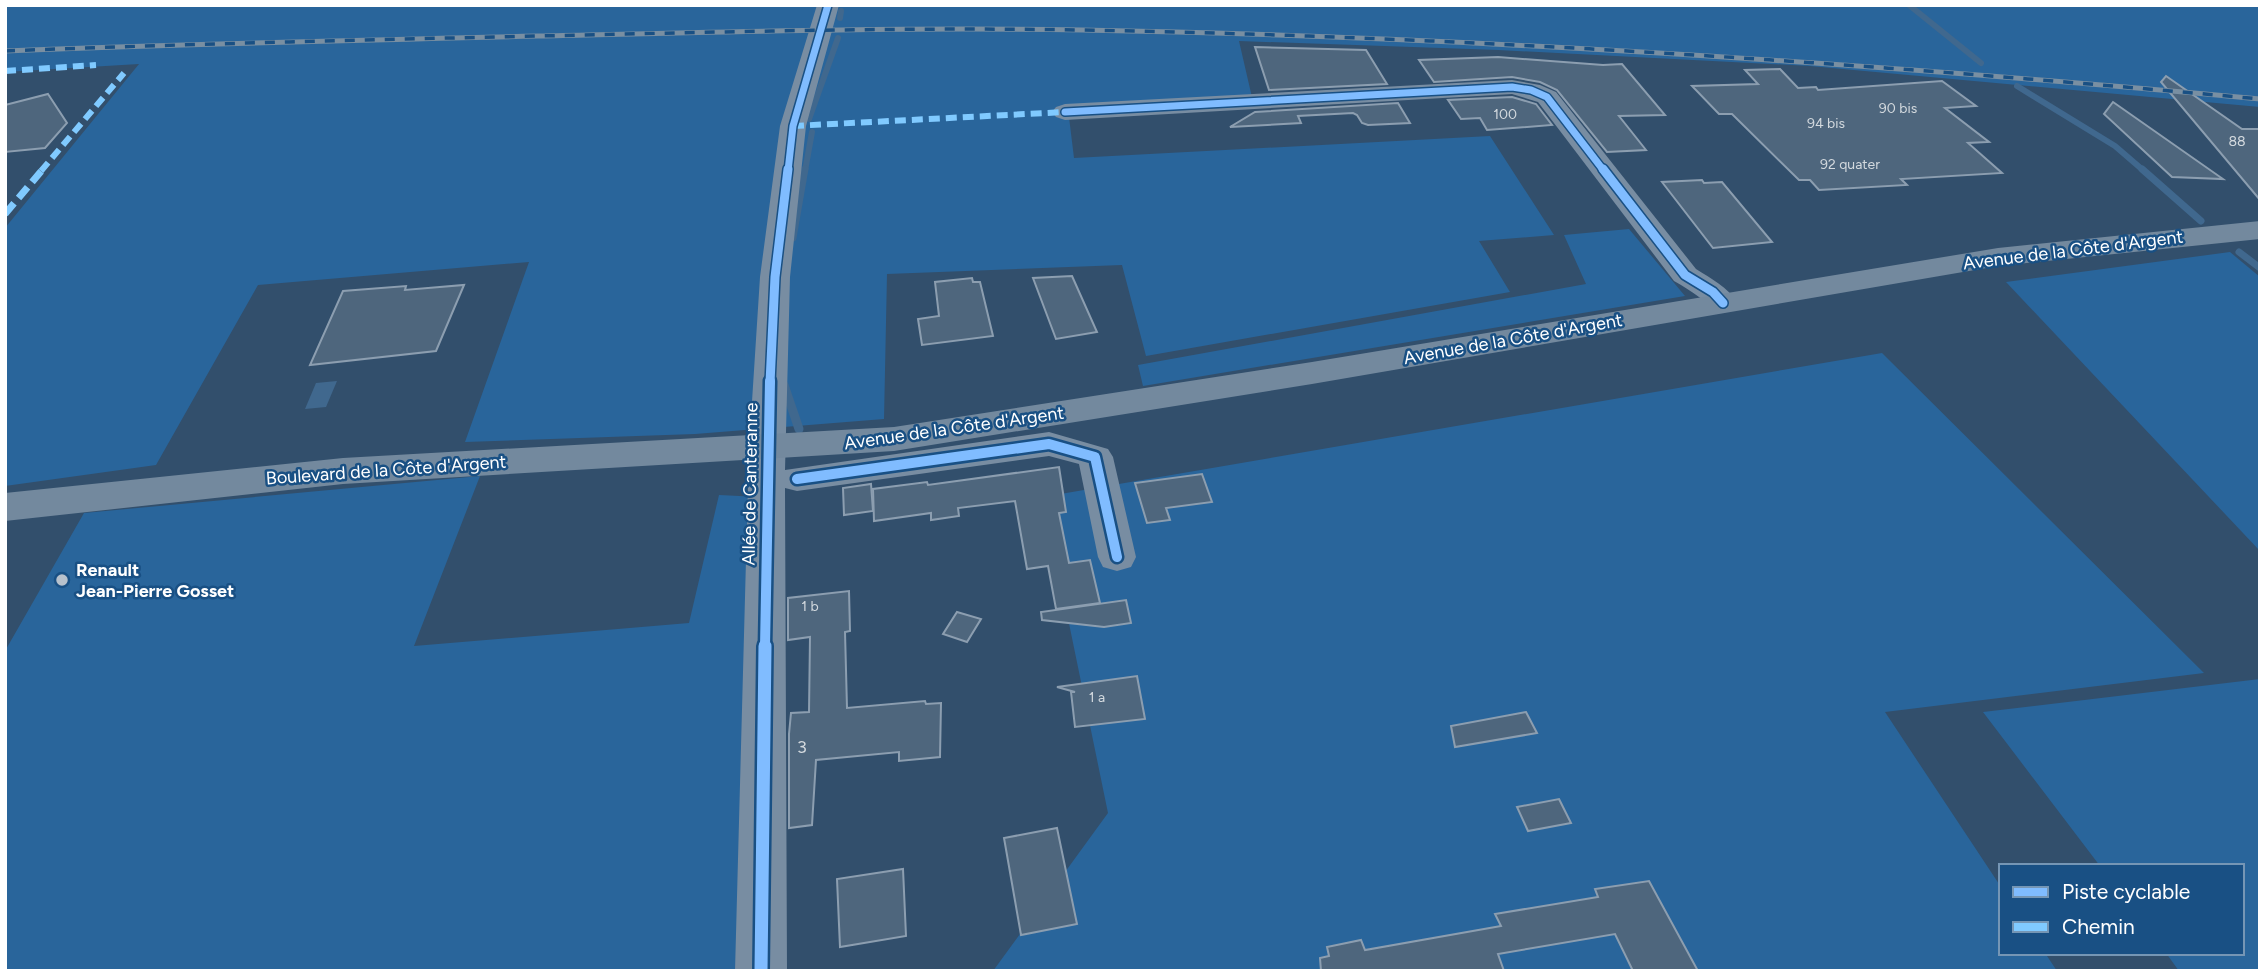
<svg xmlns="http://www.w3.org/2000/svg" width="2265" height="976" font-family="Figtree,sans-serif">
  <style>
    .green { fill: #29659b }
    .water { fill: #40688e }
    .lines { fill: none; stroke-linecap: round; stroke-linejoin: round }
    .stream-far2 { stroke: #40688e; stroke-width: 6 }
    .stream-far1 { stroke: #40688e; stroke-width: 7 }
    .stream { stroke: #40688e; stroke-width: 9 }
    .building { fill: #4e667d; stroke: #8c9eb0; stroke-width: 2 }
    .minor { fill: #788da2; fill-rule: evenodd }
    .secondary { fill: #73899e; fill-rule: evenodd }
    .rail-casing { stroke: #798fa2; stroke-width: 5 }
    .rail { stroke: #195084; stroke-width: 3.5; stroke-dasharray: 10; stroke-linecap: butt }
    .quiet-far1 { stroke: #80caff; stroke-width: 6; stroke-dasharray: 11 6; stroke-linecap: butt }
    .quiet { stroke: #80caff; stroke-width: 7; stroke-dasharray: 14 7; stroke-linecap: butt }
    .cycleway-far3-casing { stroke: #195084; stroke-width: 10 }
    .cycleway-far2-casing { stroke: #195084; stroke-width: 12 }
    .cycleway-far1-casing { stroke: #195084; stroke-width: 15 }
    .cycleway-casing { stroke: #195084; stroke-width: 18 }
    .cycleway-far3 { stroke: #80bcff; stroke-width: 7 }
    .cycleway-far2 { stroke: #80bcff; stroke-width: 9 }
    .cycleway-far1 { stroke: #80bcff; stroke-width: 10 }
    .cycleway { stroke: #80bcff; stroke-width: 13 }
    .poi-dot { fill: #b7c1cc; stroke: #195084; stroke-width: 2.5 }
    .labels { text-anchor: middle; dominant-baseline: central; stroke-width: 5; stroke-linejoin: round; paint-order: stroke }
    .number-label { font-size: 14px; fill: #d3d9de }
    .street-label { font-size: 18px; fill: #fff; stroke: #195084 }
    .poi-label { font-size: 18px; font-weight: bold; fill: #fff; stroke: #195084; text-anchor: start }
    .near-number-label { font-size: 18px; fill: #d3d9de }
  </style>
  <rect width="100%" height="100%" fill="#324f6c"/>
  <g class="green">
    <path d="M5,5H2260V107L1810,66L1498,50L1239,41L1254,106L1069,117L1074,158L1490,136L1554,235L1479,241L1510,292L1146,356L1122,265L887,274L884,419L695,434L465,442L529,262L258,285L156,465L5,486V228L139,64L5,72Z"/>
    <path d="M1629,229L1685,296L1143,386L1138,365L1586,284L1564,235Z"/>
    <path d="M2230,252L2260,277V551L2006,282Z"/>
    <path d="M1882,353L2204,673L1885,712L2001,887V953H2045L2057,971H993L1108,813L1043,497Z"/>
    <path d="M480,476L414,646L689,623L719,495L760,497L751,971H5V651L84,513Z"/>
    <path d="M2260,679V971H2179L2166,953H2242V866H2100L1983,712Z"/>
  </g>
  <path class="water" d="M337,381L326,407L305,409L316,383Z"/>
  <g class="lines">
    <g class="stream-far2">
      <path d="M1909,5L1981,63"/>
      <path d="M840,18L841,11"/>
      <path d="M2017,86L2115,146L2144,171"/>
      <path d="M809,119L838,38"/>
      <path d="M805,171L812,132"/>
    </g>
    <g class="stream-far1">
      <path d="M2142,169L2201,221"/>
      <path d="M793,238L805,169"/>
      <path d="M2239,252L2260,268"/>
    </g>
    <path class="stream" d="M784,385L799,429"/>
  </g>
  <g class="building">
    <path d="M1255,47L1366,50L1387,84L1269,90Z"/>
    <path d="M1498,57L1603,65L1622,64L1665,115L1619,116L1646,150L1607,152L1557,90L1540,82L1512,77L1434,82L1419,60Z"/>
    <path d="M1780,69L1798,88L1816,87L1818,90L1942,81L1976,106L1945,108L1989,142L1968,143L2002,173L1901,179L1907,185L1819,190L1810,180H1799L1732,114H1719L1692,86L1758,84L1745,70Z"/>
    <path d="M2166,76L2242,129H2260V200L2161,82Z"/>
    <path d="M48,94L67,123L45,148L5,152V105Z"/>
    <path d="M1512,97L1536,104L1552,125L1487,130L1480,118L1461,119L1448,100Z"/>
    <path d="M2113,102L2223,179L2172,177L2104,114Z"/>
    <path d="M1398,103L1410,123L1368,125L1362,123L1357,115L1353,113L1298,116L1301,123L1230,127L1255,112Z"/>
    <path d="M1702,180L1704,183L1722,182L1772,242L1713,248L1662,182Z"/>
    <path d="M1072,276L1097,332L1056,339L1033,278Z"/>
    <path d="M972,278L973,282H980L993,336L922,345L918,319L939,316L935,282Z"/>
    <path d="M464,285L436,351L310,365L343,291L406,286L405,290Z"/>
    <path d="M1059,467L1066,512L1059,513L1069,563L1090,560L1100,603L1056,609L1048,566L1027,569L1015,501L958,508L959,516L931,520V513L874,521L873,489L927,482L928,485Z"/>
    <path d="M1202,474L1212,502L1166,508L1170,520L1147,523L1135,483Z"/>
    <path d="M871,484L873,511L844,515L843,488Z"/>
    <path d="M849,591L850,631L845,632L847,708L925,701L926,704L941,703L940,757L899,761V752L816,760L812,825L789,828V734L791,713L809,712L810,637L788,640V598Z"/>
    <path d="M1126,600L1131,623L1104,627L1042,620L1041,612Z"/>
    <path d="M957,612L981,619L967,642L943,634Z"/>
    <path d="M1137,676L1145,719L1075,727L1071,692H1075L1057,687Z"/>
    <path d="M1526,712L1537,733L1455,747L1451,726Z"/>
    <path d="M1559,799L1571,823L1528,831L1517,807Z"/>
    <path d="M1057,828L1077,924L1021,935L1004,838Z"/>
    <path d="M903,869L906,936L840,947L837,879Z"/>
    <path d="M1649,881L1698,971H1633L1615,934L1498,954L1504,971H1321L1320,958L1329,956L1327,947L1361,940L1365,950L1501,926L1495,914L1598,897L1595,889Z"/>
  </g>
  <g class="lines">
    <g class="minor">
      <path d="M817,5H839L806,126L790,277L785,470L1049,432L1108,449L1113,457L1136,557L1131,567L1117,571L1103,567L1098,557L1079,464L1049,456L797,491L785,488L787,971H735L749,448L760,277L780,126Z"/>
      <path d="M1512,80L1540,85L1556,92L1696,269C1712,279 1727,287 1738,303L1734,310C1712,315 1714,307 1699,297C1691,291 1683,286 1674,281L1538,102L1512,94L1065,120L1056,117L1052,112L1056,107L1065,104Z"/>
    </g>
    <path class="secondary" d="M2260,221V239L1998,266L1312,384L894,451L343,484L5,521V493L343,458L894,427L1312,362L1998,248Z"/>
    <defs>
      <path id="rail" d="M5,51C183,44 360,40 538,36C719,32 901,27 1082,30C1476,37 1868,63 2260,99"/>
    </defs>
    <use href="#rail" class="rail-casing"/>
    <use href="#rail" class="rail"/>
    <g class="quiet-far1">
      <path d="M5,71L96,65"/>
      <path d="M793,126L1065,112"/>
      <path d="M41,171L124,73"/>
    </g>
    <path class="quiet" d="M5,214L43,169"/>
    <defs>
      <g id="cycleway-far3">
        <path d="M1065,112L1512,87L1531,90L1547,97L1604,171"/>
        <path d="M788,171L793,126L828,5"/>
      </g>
      <g id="cycleway-far2">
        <path d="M1603,169L1685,275L1713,292L1723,303"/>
        <path d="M770,383L775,277L788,169"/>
      </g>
      <g id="cycleway-far1">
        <path d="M797,479L1049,444L1095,457L1117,557"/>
        <path d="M765,647L770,381"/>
      </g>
      <path id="cycleway" d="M761,971L765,646"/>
    </defs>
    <use href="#cycleway-far3" class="cycleway-far3-casing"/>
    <use href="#cycleway-far2" class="cycleway-far2-casing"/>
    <use href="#cycleway-far1" class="cycleway-far1-casing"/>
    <use href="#cycleway" class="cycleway-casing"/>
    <use href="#cycleway-far3" class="cycleway-far3"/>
    <use href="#cycleway-far2" class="cycleway-far2"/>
    <use href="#cycleway-far1" class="cycleway-far1"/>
    <use href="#cycleway" class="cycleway"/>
  </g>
  <circle class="poi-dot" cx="62" cy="580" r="7"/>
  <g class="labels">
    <g class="number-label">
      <text x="1898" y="108">90 bis</text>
      <text x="1505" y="114">100</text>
      <text x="1826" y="123">94 bis</text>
      <text x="2237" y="141">88</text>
      <text x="1850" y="164">92 quater</text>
      <text x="810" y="606">1 b</text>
      <text x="1097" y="697">1 a</text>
    </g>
    <g class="street-label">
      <text transform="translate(2073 250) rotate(-7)">Avenue de la Côte d'Argent</text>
      <text transform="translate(1513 339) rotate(-10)">Avenue de la Côte d'Argent</text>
      <text transform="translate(954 428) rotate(-8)">Avenue de la Côte d'Argent</text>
      <text transform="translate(386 470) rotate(-4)">Boulevard de la Côte d'Argent</text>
      <text transform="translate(750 484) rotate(-89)">Allée de Canteranne</text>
    </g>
    <g class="poi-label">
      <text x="76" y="570">Renault<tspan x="76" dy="21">Jean-Pierre Gosset</tspan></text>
    </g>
    <g class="near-number-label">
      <text x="802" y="747">3</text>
    </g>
  </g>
  <rect width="2265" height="976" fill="none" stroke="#ffffff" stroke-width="14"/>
  <rect x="1999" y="864" width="245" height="91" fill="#195084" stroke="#7596b5" stroke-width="2"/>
  <rect x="2013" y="887" width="35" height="10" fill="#80bcff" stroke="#7596b5" stroke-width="2"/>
  <text x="2062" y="899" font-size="21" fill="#ffffff">Piste cyclable</text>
  <rect x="2013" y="922" width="35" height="10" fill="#80caff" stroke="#7596b5" stroke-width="2"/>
  <text x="2062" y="934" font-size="21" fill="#ffffff">Chemin</text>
</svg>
